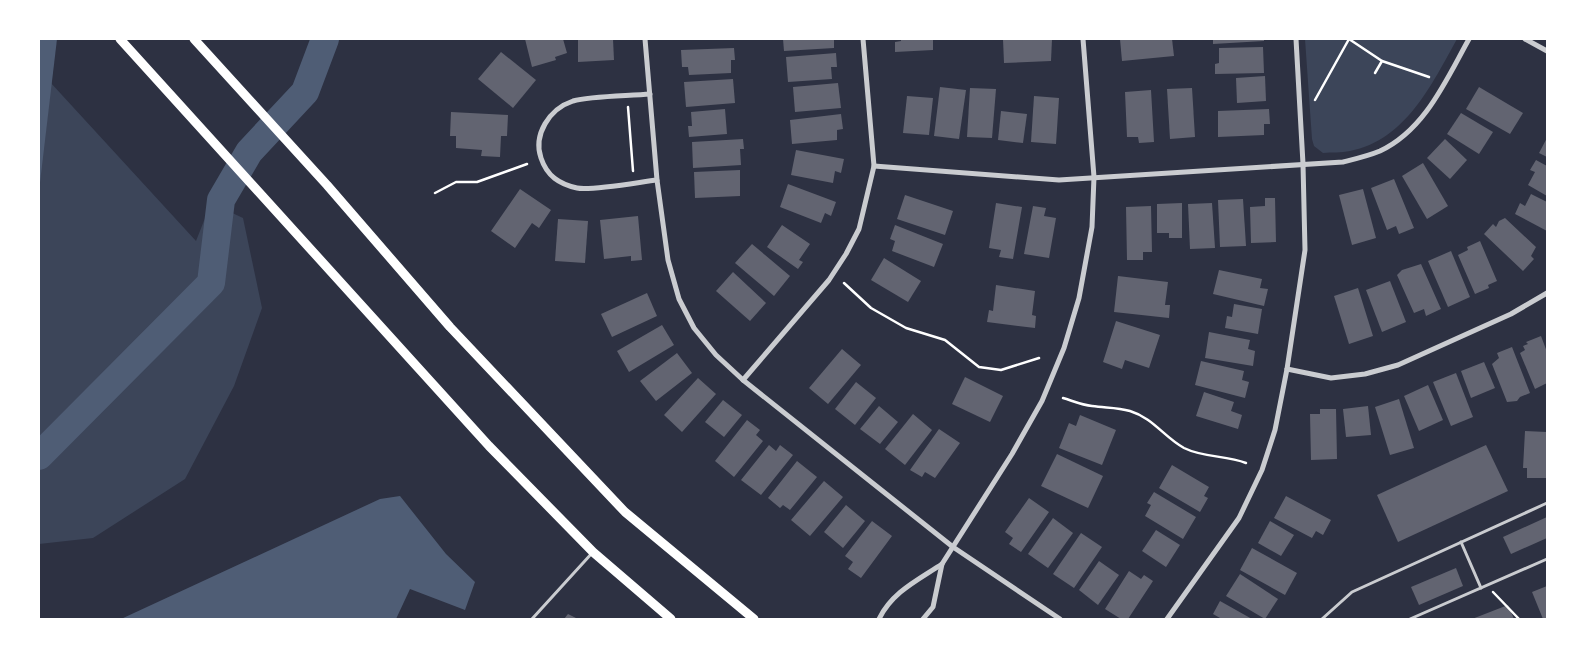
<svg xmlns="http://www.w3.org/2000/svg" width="1586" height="658" font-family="'Roboto Serif',serif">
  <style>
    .green { fill: #3c4559 }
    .water { fill: #4f5d75 }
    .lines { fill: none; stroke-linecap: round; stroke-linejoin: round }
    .river { stroke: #4f5d75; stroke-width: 28 }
    .building { fill: #626471 }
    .path { stroke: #fff; stroke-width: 2.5 }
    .service { stroke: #caccd0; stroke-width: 3 }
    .minor { stroke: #caccd0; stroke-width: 5 }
    .secondary { stroke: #fff; stroke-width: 9 }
  </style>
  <rect width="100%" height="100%" fill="#2d3142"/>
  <g class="green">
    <path d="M1305,39H1457C1432,84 1406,140 1350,151C1341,153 1332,152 1323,153L1314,146L1312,139Z"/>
    <path d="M39,70L196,241L211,203L243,218L262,308L234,386L185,479L93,538L39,544Z"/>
  </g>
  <g class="water">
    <path d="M39,39H57L39,191Z"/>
    <path d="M400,496L446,554L475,582L465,610L410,589L396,619H121L380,499Z"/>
  </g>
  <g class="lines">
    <path class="river" d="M39,456L211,283L221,200L249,152L305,92L325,39"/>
  </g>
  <g class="building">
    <path d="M525,39H563L567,53L555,57L556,60L532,67Z"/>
    <path d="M578,39H613L614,60L578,62Z"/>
    <path d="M783,39H834V48L784,51Z"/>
    <path d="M901,39H933V50L895,52V42L901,41Z"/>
    <path d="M1003,39H1052L1051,61L1004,63Z"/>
    <path d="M1120,39H1172L1174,56L1122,61Z"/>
    <path d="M1213,39H1264V41L1213,44Z"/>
    <path d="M1263,47L1264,73L1215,74V64L1219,63V48Z"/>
    <path d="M734,48L735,60H731V73L689,75L688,67H682L681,50Z"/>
    <path d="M501,52L536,80L513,108L478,79Z"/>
    <path d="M836,53L837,67H831L832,79L788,82L786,57Z"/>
    <path d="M1265,76L1266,101L1237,103L1236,78Z"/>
    <path d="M733,79L735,103L686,107L684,82Z"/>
    <path d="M838,83L841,108L795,112L793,87Z"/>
    <path d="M940,87L966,90L959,139L934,136Z"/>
    <path d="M1479,87L1523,113L1510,134L1466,109Z"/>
    <path d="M970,88L996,89L992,138L967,137Z"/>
    <path d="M1192,88L1195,137L1170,139L1167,89Z"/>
    <path d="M1151,90L1154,142L1139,143L1138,137H1127L1125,92Z"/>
    <path d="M907,96L933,98L929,135L903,133Z"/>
    <path d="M1034,96L1059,98L1056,144L1031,142Z"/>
    <path d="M725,109L727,134L689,137L688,126H692L691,112Z"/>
    <path d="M1269,109L1270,124H1264V135L1218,137V111Z"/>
    <path d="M1001,111L1027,114L1023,143L998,140Z"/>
    <path d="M451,112L508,115L507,136H501L500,157L481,156L482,150L456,148V136H450Z"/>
    <path d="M1461,113L1493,132L1479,154L1447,134Z"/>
    <path d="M841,114L843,129L837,130V140L792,144L790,120Z"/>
    <path d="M1547,138V157L1539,153Z"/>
    <path d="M743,139L744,149H740L741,165L693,168L692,142Z"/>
    <path d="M1445,139L1467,160L1450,179L1427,158Z"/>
    <path d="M796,150L844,159L841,173L835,171L833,183L791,175Z"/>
    <path d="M1536,160L1547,166V196L1528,185L1535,172L1530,170Z"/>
    <path d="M1423,163L1448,206L1427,219L1402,176Z"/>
    <path d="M740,170V196L695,198L694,172Z"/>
    <path d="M1394,179L1414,228L1399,234L1396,226L1387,230L1371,188Z"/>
    <path d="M788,184L836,202L831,216L825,213L821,223L780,207Z"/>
    <path d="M520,189L551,210L539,228L532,223L515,248L491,231Z"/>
    <path d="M1363,189L1376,238L1352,245L1339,195Z"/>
    <path d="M1531,194L1547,202V231L1515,214L1520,203L1525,206Z"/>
    <path d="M905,195L953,211L945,235L897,219Z"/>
    <path d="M1265,198H1275L1276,242L1251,243L1250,207L1265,206Z"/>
    <path d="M1243,199L1246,246L1220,247L1218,200Z"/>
    <path d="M996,203L1022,207L1013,259L999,257L1001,250L989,248Z"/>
    <path d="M1182,203V238H1169V233H1157V204Z"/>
    <path d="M1212,203L1215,248L1190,249L1188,204Z"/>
    <path d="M1033,206L1046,208L1044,216L1056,218L1049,258L1024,254Z"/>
    <path d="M1151,206L1152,252H1143V260H1127L1126,207Z"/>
    <path d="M638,216L642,260L631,261V256L604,259L600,220Z"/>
    <path d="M1505,218L1536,247L1531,256L1534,259L1523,271L1484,234L1493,224L1496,227L1499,221Z"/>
    <path d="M558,219L588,221L585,263L555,261Z"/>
    <path d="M782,225L810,244L799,260L803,262L798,269L767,247Z"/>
    <path d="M895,225L943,244L934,267L892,251L895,241L890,239Z"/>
    <path d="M1480,241L1497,281L1488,285L1489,288L1475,294L1458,255L1468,250L1467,247Z"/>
    <path d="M752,244L790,276L774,296L735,263Z"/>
    <path d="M1451,251L1470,297L1448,307L1428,261Z"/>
    <path d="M884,258L921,281L908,302L871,280Z"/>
    <path d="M1421,264L1441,309L1426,316L1424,309L1414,313L1397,275L1402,270Z"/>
    <path d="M1219,270L1262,279L1260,288L1268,289L1264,306L1213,294Z"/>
    <path d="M733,272L766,303L750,321L716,291Z"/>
    <path d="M1118,276L1168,282L1165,305H1170L1169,318L1114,312Z"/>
    <path d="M1390,281L1406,322L1382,332L1366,290Z"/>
    <path d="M996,285L1035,291L1032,315L1036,316L1035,328L987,322L989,310L993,311Z"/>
    <path d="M1358,288L1373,336L1349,344L1334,296Z"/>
    <path d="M647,293L657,316L612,337L601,314Z"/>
    <path d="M1234,304L1262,309L1258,334L1225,328L1227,316L1232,317Z"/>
    <path d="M1116,321L1160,335L1149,368L1125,360L1122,369L1103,362Z"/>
    <path d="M662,325L674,345L629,372L617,351Z"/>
    <path d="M1209,332L1250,340L1248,349L1255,351L1253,366L1205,358Z"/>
    <path d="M1541,336L1547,352V383L1535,389L1520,353L1525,350L1523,346L1528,344L1526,342Z"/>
    <path d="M1512,347L1530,393L1520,397L1517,401L1507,402L1492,364L1499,358L1497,353Z"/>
    <path d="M842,349L861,365L828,404L809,388Z"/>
    <path d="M677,353L692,373L656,401L640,381Z"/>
    <path d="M1201,361L1244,371L1242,380L1249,382L1245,398L1195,385Z"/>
    <path d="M1484,362L1495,388L1471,398L1461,371Z"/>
    <path d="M1456,373L1473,417L1451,426L1433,382Z"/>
    <path d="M965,377L1003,396L990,422L952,404Z"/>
    <path d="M698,378L716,394L682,432L664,415Z"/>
    <path d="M856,382L876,398L855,425L835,409Z"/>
    <path d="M1428,385L1443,420L1419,431L1404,396Z"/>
    <path d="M1204,392L1234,402L1231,411L1242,415L1238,429L1196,416Z"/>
    <path d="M1399,399L1414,448L1390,455L1375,407Z"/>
    <path d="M723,400L742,415L724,437L705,422Z"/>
    <path d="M879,406L898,422L880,444L860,429Z"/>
    <path d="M1368,406L1371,435L1346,437L1343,409Z"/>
    <path d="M1320,409H1336L1337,459L1311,460L1310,414H1320Z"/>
    <path d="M913,414L932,430L905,465L885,449Z"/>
    <path d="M1080,415L1116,430L1102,465L1059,448L1069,423L1076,426Z"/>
    <path d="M747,420L760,430L756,435L763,441L734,477L715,461Z"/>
    <path d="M939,429L960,443L935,478L925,472L922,477L910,470Z"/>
    <path d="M1525,431L1547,432V478H1527V468H1523Z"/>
    <path d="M769,445L776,451L780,445L793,455L761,495L741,480Z"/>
    <path d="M1486,445L1508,491L1398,542L1377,495Z"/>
    <path d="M1057,454L1103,476L1088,508L1041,486Z"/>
    <path d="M797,461L817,477L790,510L783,505L780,508L768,498Z"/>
    <path d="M1172,465L1209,487L1204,496L1208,498L1200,512L1159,488Z"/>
    <path d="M824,481L843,497L810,536L791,520Z"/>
    <path d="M1154,492L1196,517L1183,539L1145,516L1151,505L1147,503Z"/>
    <path d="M1286,496L1331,520L1323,535L1316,531L1312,538L1274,518Z"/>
    <path d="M1029,498L1049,512L1021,552L1009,544L1013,538L1005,532Z"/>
    <path d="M846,505L865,521L843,548L824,532Z"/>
    <path d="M1547,517V538L1511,554L1503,537Z"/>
    <path d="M1053,518L1073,533L1048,568L1028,554Z"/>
    <path d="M872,521L892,536L861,578L848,569L853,562L845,556Z"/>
    <path d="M1270,521L1294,535L1281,556L1258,543Z"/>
    <path d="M1156,530L1180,545L1166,567L1142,551Z"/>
    <path d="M1081,533L1102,547L1074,588L1053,574Z"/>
    <path d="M1252,548L1297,573L1285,595L1240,570Z"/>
    <path d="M1099,561L1119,575L1098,605L1079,590Z"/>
    <path d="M1456,568L1463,586L1419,605L1411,587Z"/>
    <path d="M1129,571L1141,579L1144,575L1153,581L1128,619H1121L1105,609Z"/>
    <path d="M1240,574L1278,599L1265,619L1226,596Z"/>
    <path d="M1547,586V619H1543L1532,592Z"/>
    <path d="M1220,601L1252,619H1219L1220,618L1213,614Z"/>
    <path d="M1508,605L1514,619H1472Z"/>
    <path d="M568,614L578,619H564Z"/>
  </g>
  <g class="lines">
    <g class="path">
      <path d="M1349,39L1382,61L1429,77"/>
      <path d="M1375,73L1382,61"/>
      <path d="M1315,100L1349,39"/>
      <path d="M628,107L633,171"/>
      <path d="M435,193L456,182H477L527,164"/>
      <path d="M844,283L871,308L906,328L945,340L979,367L1001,370L1039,358"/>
      <path d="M1063,398C1073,401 1082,405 1092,406C1106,408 1117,407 1130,411C1153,418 1164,437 1184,448C1204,458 1226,455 1246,463"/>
      <path d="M1493,592L1519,619"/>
    </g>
    <g class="service">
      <path d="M1461,542L1481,588"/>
      <path d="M532,619L593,552"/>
      <path d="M1322,619L1352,592L1547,503"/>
      <path d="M1410,619L1547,559"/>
    </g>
    <g class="minor">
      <path d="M645,39L657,180L668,260L679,299L694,328L716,355L743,380L880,489L953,547L1060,619"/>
      <path d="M1525,39L1547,51"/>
      <path d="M650,94C629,96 591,96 573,101C549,109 533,135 541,158C547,176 559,184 577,188C591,191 640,182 657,180"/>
      <path d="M874,166L1059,180L1343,162C1355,159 1368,156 1380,151C1425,130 1446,80 1469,39"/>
      <path d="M1287,369L1331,378L1365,374L1398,365L1511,314L1547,293"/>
      <path d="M743,380L829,280L846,254L859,229L874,166L863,39"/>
      <path d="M879,619C892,592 918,580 942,564"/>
      <path d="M923,619L933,607L942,564L1012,454L1042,401L1064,348L1079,298L1092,227L1094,177L1083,39"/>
      <path d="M1167,619L1239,518L1262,470L1275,430L1287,369L1305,250L1303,164L1296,39"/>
    </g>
    <g class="secondary">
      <path d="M120,39L489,446L593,552L671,619"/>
      <path d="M194,39L327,185L450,327L625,512L754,619"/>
    </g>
  </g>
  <rect width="1586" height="658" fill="none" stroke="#ffffff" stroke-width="80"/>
</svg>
